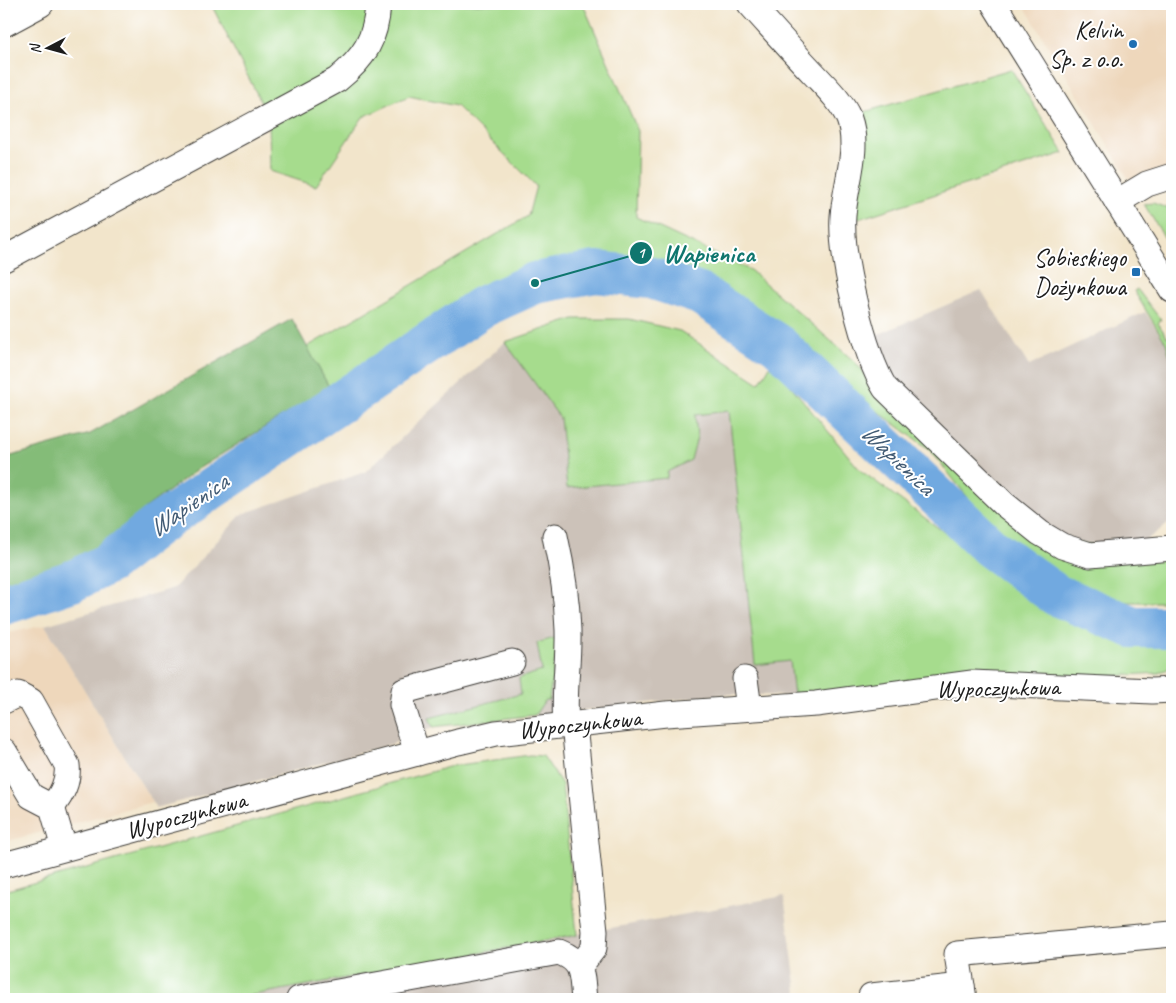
<svg xmlns="http://www.w3.org/2000/svg" width="1176" height="1003" font-family="Caveat,sans-serif">
  <style>
    .built { fill: #eed7bb }
    .industrial { fill: #ccc2b9 }
    .green { fill: #a6dc8d; stroke: #617c54 }
    .forest { fill: #84bc78; stroke: #506c4a }
    .lines { fill: none; stroke-linecap: round; stroke-linejoin: round }
    .river { stroke: #71a9e0; stroke-width: 42 }
    .minor-casing { stroke: #3c3a36; stroke-width: 27 }
    .minor { stroke: #fff; stroke-width: 25 }
    .poi-dot { fill: #1f6fb2; stroke: #fff; stroke-width: 2 }
    .labels { text-anchor: middle; dominant-baseline: central; stroke-width: 4; stroke-linejoin: round; paint-order: stroke }
    .poi-label { font-size: 25px; fill: #1c1c1c; stroke: #fff; text-anchor: end }
    .street-label { font-size: 25px; fill: #1c1c1c; stroke: #fff }
    .water-label { font-size: 26px; font-style: italic; fill: #425b74; stroke: #fff }
    .leader { fill: none; stroke: #0f766e; stroke-width: 2 }
    .callout-dot { fill: #0f766e; stroke: #fff; stroke-width: 2 }
    .mark-label { font-size: 15px; text-anchor: middle; font-weight: bold; fill: #fff }
    .callout-label { font-size: 26px; text-anchor: middle; font-weight: bold; fill: #0f766e; stroke: #fff; stroke-width: 4; stroke-linejoin: round; paint-order: stroke }
  </style>
  <rect width="100%" height="100%" fill="#fff"/>
  <filter id="ink" filterUnits="userSpaceOnUse"><feTurbulence type="fractalNoise" baseFrequency=".02" numOctaves="2"/><feDisplacementMap in="SourceGraphic" scale="10" xChannelSelector="R" yChannelSelector="G"/><feConvolveMatrix kernelMatrix="1 2 1 2 8 2 1 2 1" color-interpolation-filters="sRGB"/></filter>
  <filter id="wash" filterUnits="userSpaceOnUse"><feTurbulence type="fractalNoise" baseFrequency=".0096" numOctaves="4" result="noise"/><feDisplacementMap in="SourceGraphic" scale="20" xChannelSelector="R" yChannelSelector="G"/><feGaussianBlur stdDeviation="1.12" result="paint"/><feColorMatrix in="noise" values="0 0 0 0 0 0 0 0 0 0 0 0 0 0 0 0 0 1.4 0 .05"/><feComposite in="paint" operator="in"/></filter>
  <g filter="url(#wash)">
    <rect width="100%" height="100%" fill="#f2e5cb"/>
    <g class="built">
      <path d="M1023,4H1172V171L1131,183Z"/>
      <path d="M45,625L152,802L4,842V634Z"/>
    </g>
    <g class="industrial">
      <path d="M981,290L1029,366L1145,312L1166,343L1172,363V521L1138,546L1065,544L890,385L870,338Z"/>
      <path d="M574,319H629L680,331L759,383L794,696L726,694L433,727L392,744L156,808L45,625L174,588L242,514L365,472L505,342Z"/>
      <path d="M784,896L798,999H232L595,931Z"/>
    </g>
    <g class="green">
      <path d="M211,4H374L351,64L266,112Z"/>
      <path d="M384,4H583L638,131L636,217L750,270L855,362L870,379L1038,537L1172,556V602H1127L1059,585L977,509L930,450L853,393L785,334L665,263L626,256L533,265L474,289L329,387L307,347L528,216L536,186L456,106L409,96L363,117L316,186L270,171L269,122L340,85Z"/>
      <path d="M1011,69L1064,153L846,223L851,116Z"/>
      <path d="M1153,203L1172,210V250L1144,204Z"/>
      <path d="M1137,289L1161,320L1158,323L1167,337L1171,334L1172,363L1166,343L1134,291Z"/>
      <path d="M574,319H629L680,331L759,383L772,363L860,470L994,569L1062,609L1172,649L1170,668L1159,673L794,696L790,661L755,665L729,411L695,415L697,437L691,460L667,472V478L567,488L560,418L505,342Z"/>
      <path d="M558,637L549,700H545L535,715L433,727L429,718L521,694L519,678L542,671L537,643Z"/>
      <path d="M530,755L543,756L562,784L577,935L232,999H4V891L452,766Z"/>
    </g>
    <path class="forest" d="M292,319L329,387L198,469L144,509L85,566L4,594V458L90,434Z"/>
    <g class="lines">
      <path class="river" d="M4,604L75,580L109,563L156,526L482,307L535,283L596,272L651,278L700,294L778,345L990,547L1056,595L1133,627H1172"/>
    </g>
  </g>
  <g filter="url(#ink)">
    <g class="lines">
      <defs>
        <g id="minor">
          <path d="M750,4C771,27 792,51 814,74C826,87 842,102 849,119C860,149 845,185 843,216C840,257 864,354 885,388L1004,504L1040,533L1062,546L1090,555L1172,548"/>
          <path d="M994,4L1172,290"/>
          <path d="M4,24L41,4"/>
          <path d="M1117,202L1147,184L1172,176"/>
          <path d="M4,259L337,80C364,58 376,40 378,4"/>
          <path d="M555,536C562,567 567,598 568,630C569,662 563,693 566,726"/>
          <path d="M745,679L749,708"/>
          <path d="M4,701L18,694L31,701L67,765C69,781 62,794 52,807"/>
          <path d="M574,725L595,931L594,948L580,966"/>
          <path d="M4,751L31,796L52,807L64,848"/>
          <path d="M417,753L402,705L404,691L512,662"/>
          <path d="M4,865L458,742L496,733L666,714L816,704L972,683L1152,691L1172,690"/>
          <path d="M871,996L962,986"/>
          <path d="M299,999L559,952C585,962 581,975 584,999"/>
          <path d="M964,999L957,954L1172,934"/>
        </g>
      </defs>
      <use href="#minor" class="minor-casing"/>
      <use href="#minor" class="minor"/>
    </g>
  </g>
  <g class="poi-dot">
    <circle cx="1133" cy="44" r="5"/>
    <rect x="1131" y="267" width="10" height="10" rx="2.5"/>
  </g>
  <g class="labels">
    <g class="poi-label">
      <text x="1123" y="30">Kelvin<tspan x="1123" dy="29">Sp. z o.o.</tspan></text>
      <text x="1126" y="258">Sobieskiego<tspan x="1126" dy="29">Dożynkowa</tspan></text>
    </g>
    <g class="street-label">
      <text transform="translate(998 688) rotate(-1)">Wypoczynkowa</text>
      <text transform="translate(580 724) rotate(-6)">Wypoczynkowa</text>
      <text transform="translate(186 815) rotate(-15)">Wypoczynkowa</text>
    </g>
    <g class="water-label">
      <text transform="translate(898 459) rotate(44)">Wapienica</text>
      <text transform="translate(188 505) rotate(-35)">Wapienica</text>
    </g>
  </g>
  <path class="leader" d="M535 283L641 253"/>
  <g class="callout-dot">
    <circle cx="535" cy="283" r="5"/>
    <circle cx="641" cy="253" r="12"/>
  </g>
  <g class="mark-label">
    <text x="641" y="258">1</text>
  </g>
  <g class="callout-label">
    <text x="709" y="262">Wapienica</text>
  </g>
  <rect width="1176" height="1003" fill="none" stroke="#fff" stroke-width="20"/>
  <g transform="translate(48 48) rotate(264)" stroke="#ffffff" stroke-width="4" paint-order="stroke">
  <path d="M0-4L9 19L0 12L-9 19Z" fill="#1c1c1c"/>
  <text y="-8" font-size="14" font-weight="bold" text-anchor="middle" fill="#1c1c1c">N</text>
  </g>
</svg>
